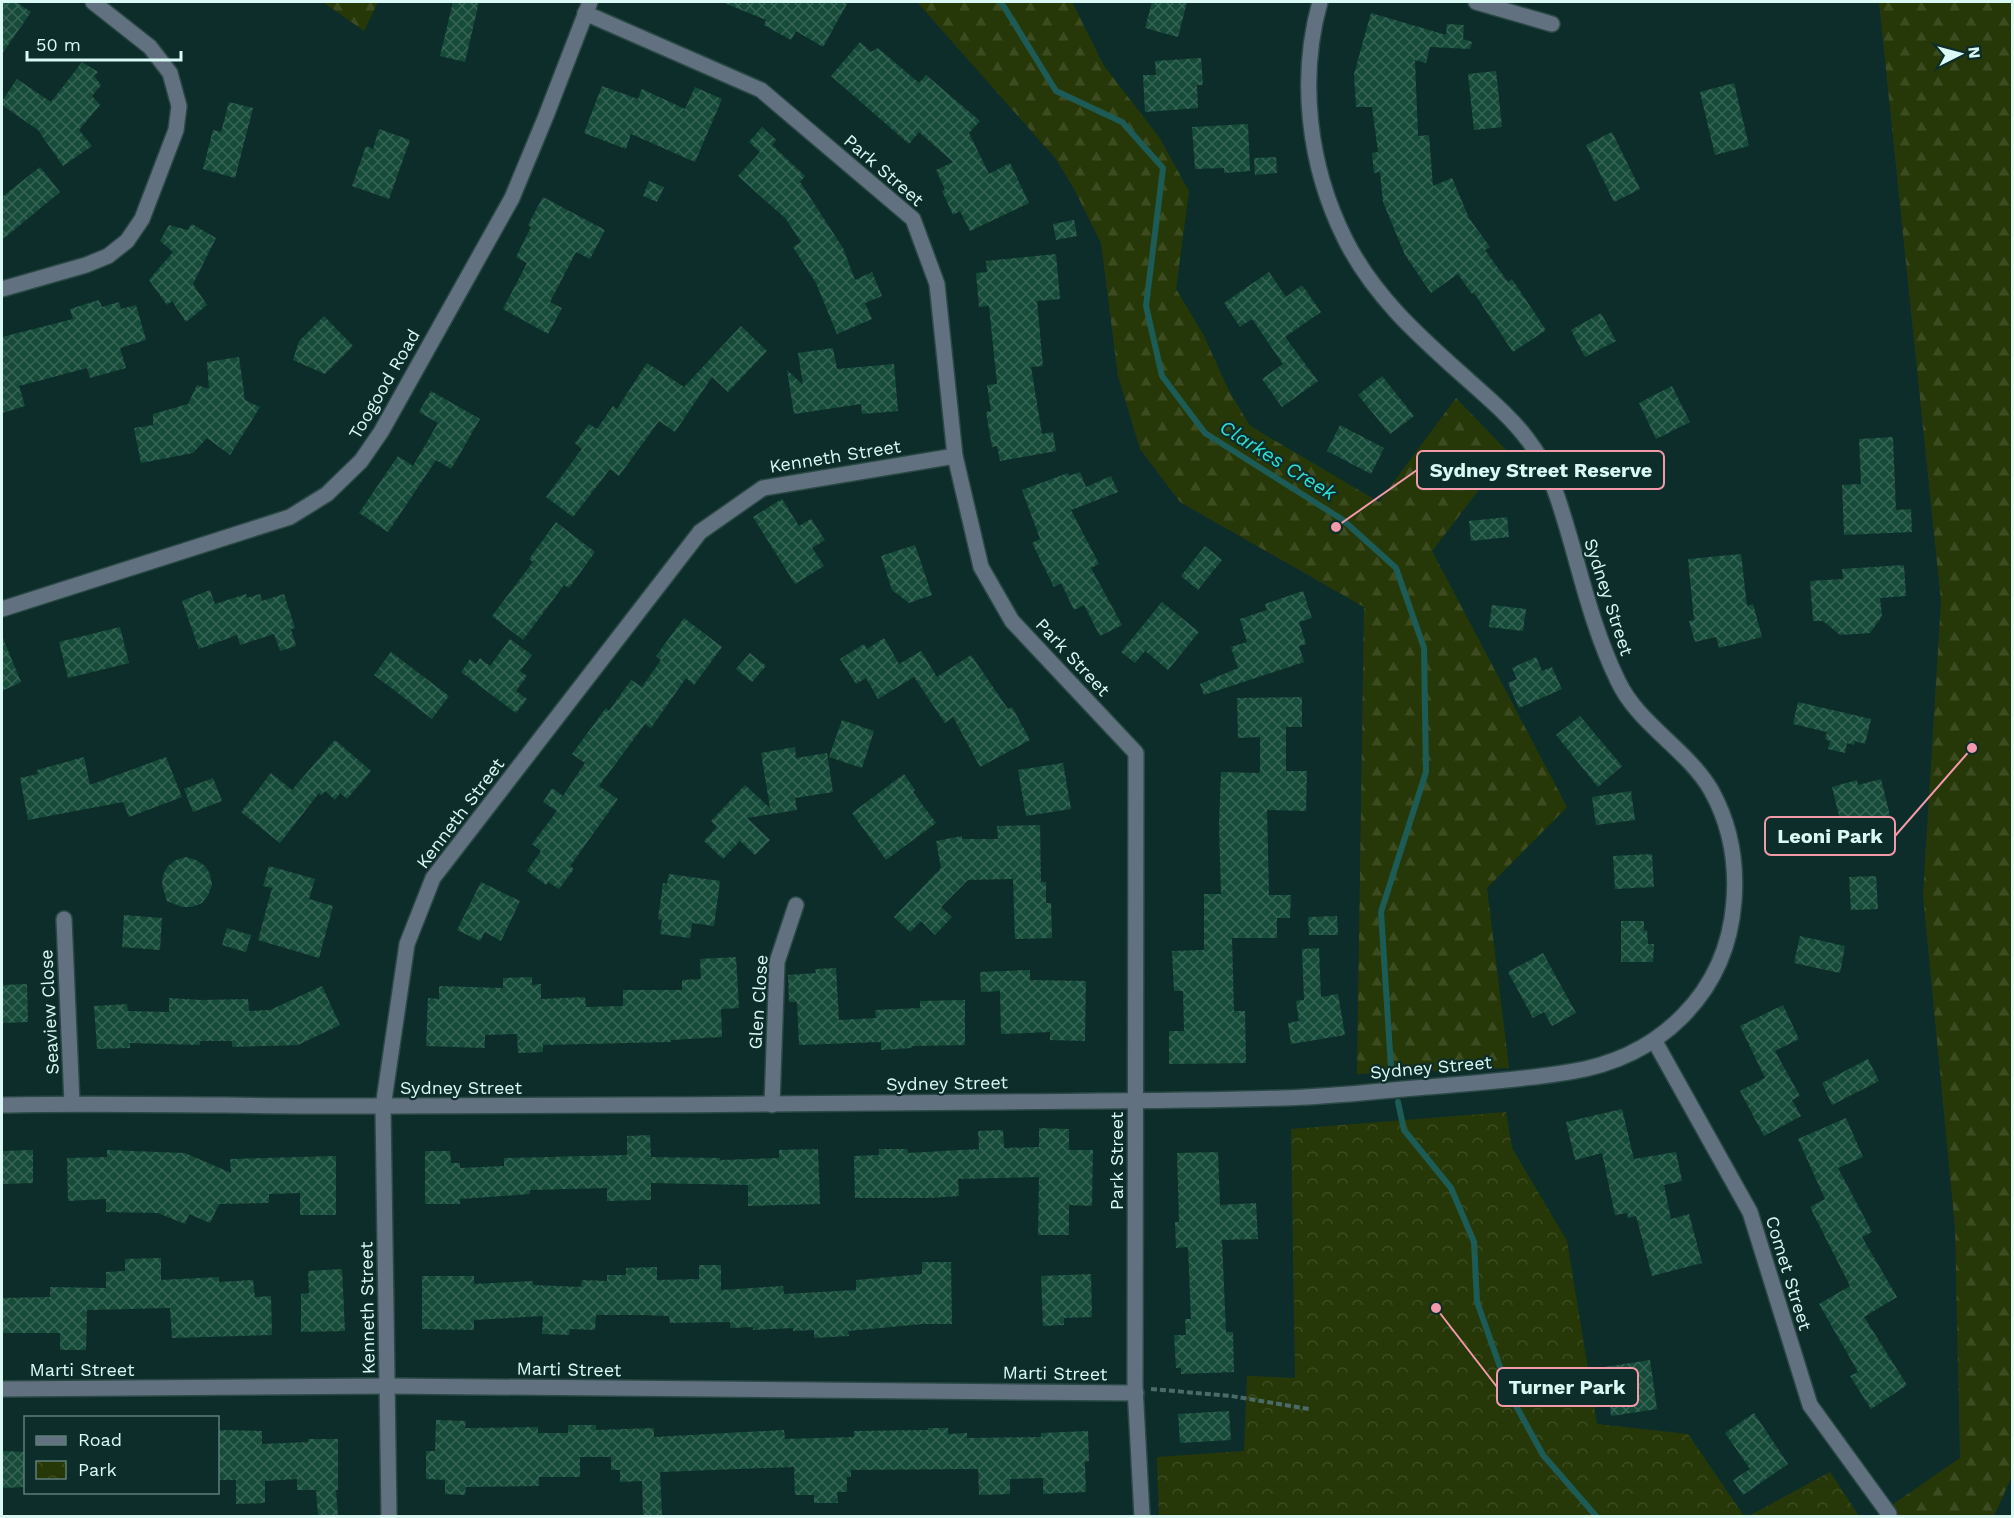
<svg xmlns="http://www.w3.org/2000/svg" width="2014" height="1518" font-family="'Work Sans',sans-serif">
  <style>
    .forest { fill: url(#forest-firs) }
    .park { fill: url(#park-crowns) }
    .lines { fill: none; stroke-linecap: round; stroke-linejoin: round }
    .stream { stroke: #1d5b56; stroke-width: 6 }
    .building { fill: url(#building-cross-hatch) }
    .street-casing { stroke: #2a4946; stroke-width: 18 }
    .path { stroke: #4b6b68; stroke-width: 4; stroke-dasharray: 6 3; stroke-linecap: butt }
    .street { stroke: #62717f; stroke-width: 15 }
    .labels { text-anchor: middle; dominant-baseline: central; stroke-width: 4.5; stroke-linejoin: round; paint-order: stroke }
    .street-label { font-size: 18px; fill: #daf8f4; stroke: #0d2d2a }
    .water-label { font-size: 20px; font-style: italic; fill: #2eded2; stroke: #0d2d2a }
    .leader { fill: none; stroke: #f39aaa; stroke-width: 2 }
    .callout-dot { fill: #f39aaa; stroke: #0d2d2a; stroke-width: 2 }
    .callout { fill: #0d2d2a; stroke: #f39aaa; stroke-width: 2 }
    .callout-label { font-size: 20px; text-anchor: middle; font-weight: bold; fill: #daf8f4 }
  </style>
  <defs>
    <pattern id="forest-firs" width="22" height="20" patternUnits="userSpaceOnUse" patternTransform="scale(1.5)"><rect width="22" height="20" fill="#273808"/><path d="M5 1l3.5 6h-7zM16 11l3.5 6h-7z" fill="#3c4c20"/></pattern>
    <pattern id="park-crowns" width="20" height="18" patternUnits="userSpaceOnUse" patternTransform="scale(1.5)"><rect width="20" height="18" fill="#273808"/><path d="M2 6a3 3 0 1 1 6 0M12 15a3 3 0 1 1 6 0" fill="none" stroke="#3c4c20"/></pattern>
    <pattern id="building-cross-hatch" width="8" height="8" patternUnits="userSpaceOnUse" patternTransform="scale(1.5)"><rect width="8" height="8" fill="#164a39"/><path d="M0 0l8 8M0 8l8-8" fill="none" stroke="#376556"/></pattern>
  </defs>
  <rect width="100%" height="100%" fill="#0d2d2a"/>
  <g class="forest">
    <path d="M323,2H378L364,31Z"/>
    <path d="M917,2H1072L1104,66L1159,137L1189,191L1176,289L1203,334L1229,391L1250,426L1379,502L1456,398L1508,452L1432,551L1567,807L1487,888L1509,1068L1357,1074L1364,607L1180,502L1140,449L1118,376L1101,243L1074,189L1056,159Z"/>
    <path d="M1879,2H2012V1476L1994,1516H1876L1960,1458L1955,1228L1923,895L1941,601Z"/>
  </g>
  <g class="park">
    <path d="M1506,1112L1512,1148L1567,1241L1597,1424L1688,1434L1744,1516H1159L1157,1457L1244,1451L1247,1376L1295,1378L1291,1129Z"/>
    <path d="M1830,1472L1859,1516H1749Z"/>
  </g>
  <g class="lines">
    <g class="stream">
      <path d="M1001,2L1056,91L1122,122L1163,168L1146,306L1162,376L1205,433L1343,520L1396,568L1424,648L1426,772L1381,912L1391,1068"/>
      <path d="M1398,1102L1404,1130L1451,1188L1474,1242L1477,1302L1510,1395L1543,1455L1596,1516"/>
    </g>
  </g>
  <g class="building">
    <path d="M2,2H16L31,12L2,54Z"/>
    <path d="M453,2H479L465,62L440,56Z"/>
    <path d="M722,2H848L823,47L796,31L791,40L764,25L766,20Z"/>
    <path d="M1152,2H1187L1178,37L1145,28Z"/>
    <path d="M1371,13L1446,35L1447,24L1464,25L1463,39L1472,42L1470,49L1430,47L1426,63L1415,60L1418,136L1429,135L1433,186L1452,178L1469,218L1490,247L1485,250L1508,282L1512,279L1546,330L1513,352L1474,293L1472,294L1458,274L1431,293L1405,255L1383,202L1380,172L1374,173L1372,153L1378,152L1372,107H1356L1354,74Z"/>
    <path d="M860,42L871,52L878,48L919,83L926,75L980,121L969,133L989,174L1010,163L1029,203L970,231L960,211L953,215L942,191L945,189L936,170L953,162L919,132L909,144L831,76Z"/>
    <path d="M1201,58L1203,85H1197L1198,108L1145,112L1143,75H1156L1155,61Z"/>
    <path d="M82,62L98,72L94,76L101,85L92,96L100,105L79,130L92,146L63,166L38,130L2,105V101L17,79L51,102Z"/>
    <path d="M1496,71L1502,127L1474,130L1468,74Z"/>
    <path d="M1734,83L1749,146L1715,155L1700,92Z"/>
    <path d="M602,86L638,99L642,89L685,109L695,87L722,99L695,162L631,134L626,149L584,133Z"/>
    <path d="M229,102L253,108L235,178L203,169L213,130L221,132Z"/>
    <path d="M1248,124L1250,171L1224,173V168L1195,169L1192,127Z"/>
    <path d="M762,127L776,140L772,145L805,176L800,182L843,248L855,280L872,272L882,296L865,303L872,319L837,334L816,283L793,247L801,242L786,219L738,176L760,152L749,142Z"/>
    <path d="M379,129L410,140L389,199L352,186L366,146L373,149Z"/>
    <path d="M1612,132L1640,189L1614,202L1586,145Z"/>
    <path d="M1276,157L1277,173L1255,175L1254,158Z"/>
    <path d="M40,167L60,192L2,240V197Z"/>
    <path d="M649,181L664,187L657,202L643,196Z"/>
    <path d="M543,197L605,230L590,259L576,252L550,302L562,308L548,334L503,309L527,263L516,257L531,227L528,225Z"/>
    <path d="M1074,220L1077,236L1056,240L1053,224Z"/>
    <path d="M192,224L216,238L193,284L207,305L186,322L172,301L167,305L149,280L173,252L160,241L169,225L187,230Z"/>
    <path d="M1056,254L1060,299L1037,301L1043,366L1031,367L1042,434L1053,432L1056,451L1000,461L997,446L992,447L986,412L991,411L987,385L997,384L989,306L979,307L976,273L987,272L986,261Z"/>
    <path d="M1269,272L1286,297L1302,285L1321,312L1285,337L1318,381L1282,407L1262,379L1283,364L1252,319L1240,327L1224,303Z"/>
    <path d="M99,300L102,307L119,302L121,309L136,305L146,340L120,348L126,368L90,378L87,368L19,386L25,406L2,413V337L73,319L70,309Z"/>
    <path d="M1601,313L1616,341L1585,357L1571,330Z"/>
    <path d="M324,316L353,346L325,374L293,360L299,341Z"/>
    <path d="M741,326L767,351L728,392L712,377L675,432L659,421L619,476L610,469L573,517L546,497L582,449L575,443L589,424L597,429L613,406L617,409L647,363L684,387Z"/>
    <path d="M833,348L837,369L894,364L898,411L862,414L861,404L794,414L787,370L803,385L798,353Z"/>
    <path d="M239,357L245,400L260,407L230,455L207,438L193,453L141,463L134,428L153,425V414L188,404L197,385L209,389L207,362Z"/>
    <path d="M1382,376L1414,416L1390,434L1358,395Z"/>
    <path d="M1672,386L1690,422L1656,439L1639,403Z"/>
    <path d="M431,391L480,419L451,469L436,460L388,532L359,513L398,456L413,466L438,423L419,412Z"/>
    <path d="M1340,425L1384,448L1371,474L1327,451Z"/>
    <path d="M1893,437L1896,510L1911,509L1912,532L1844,535L1842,485L1861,484L1859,439Z"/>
    <path d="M1080,472L1086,487L1111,476L1118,492L1071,510L1099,564L1091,568L1122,625L1100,636L1084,605L1074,610L1061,583L1054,587L1032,543L1040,539L1022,490L1068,473L1069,476Z"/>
    <path d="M782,499L799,526L811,519L825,540L812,548L824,566L795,584L753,517Z"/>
    <path d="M1507,517L1509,537L1471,541L1469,521Z"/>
    <path d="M556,522L595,552L569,588L564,585L523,640L492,616L533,562L529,559Z"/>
    <path d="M915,545L932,595L909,603L892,590L881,556Z"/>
    <path d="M1205,546L1222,560L1198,590L1181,576Z"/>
    <path d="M1741,554L1747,606L1753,604L1762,637L1719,648L1716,637L1695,642L1689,621L1694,620L1688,559Z"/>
    <path d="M1904,565L1906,596L1880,598L1882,616L1870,633L1840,635L1823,621H1813L1810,581L1843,579L1842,569Z"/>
    <path d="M210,590L215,604L246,594L247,598L260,594L262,601L284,594L295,628L291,629L296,646L280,651L274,634L240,645L237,635L199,649L182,601Z"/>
    <path d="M1303,591L1312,618L1299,622L1306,644L1299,646L1304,662L1204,695L1200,684L1238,668L1231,647L1247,642L1240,619L1267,610L1265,604Z"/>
    <path d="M1162,602L1199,632L1168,670L1145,651L1135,663L1121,652Z"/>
    <path d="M1492,605L1526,609L1523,631L1489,627Z"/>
    <path d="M684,618L722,647L694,685L686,678L651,728L645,724L599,786L618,799L570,866L574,869L559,889L548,882L546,885L527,871L541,851L532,844L557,811L543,802L552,788L563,796L585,763L572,754L606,708L609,711L631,680L642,687L661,660L656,656Z"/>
    <path d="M120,627L129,663L68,678L59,642Z"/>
    <path d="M2,636L21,682L2,691Z"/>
    <path d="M884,638L899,664L921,651L937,677L971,655L1008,709L1012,707L1030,740L980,767L953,717L945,723L914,677L878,699L866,678L856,684L840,659L864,644L867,649Z"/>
    <path d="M510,639L532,655L520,671L527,676L516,691L527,699L516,713L461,672L470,659L476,664L480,658L490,666Z"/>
    <path d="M391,652L449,696L432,719L374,675Z"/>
    <path d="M750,653L766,666L752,682L736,669Z"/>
    <path d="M1536,657L1542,671L1552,667L1562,689L1519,708L1508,683L1517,679L1512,668Z"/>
    <path d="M1302,697V727H1286V771H1307L1306,811L1267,810L1269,895H1291L1290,918H1277V938H1232L1234,1011H1245L1246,1063L1169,1064V1031H1184L1183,991H1174L1172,951L1204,950V894H1221L1219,825L1221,772L1259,773L1260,770V737L1238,738L1237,698Z"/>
    <path d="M1798,702L1871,719L1865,744L1855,741L1854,745L1847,743L1845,753L1828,749L1830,741L1825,739L1827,732L1793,724Z"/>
    <path d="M1580,716L1622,766L1598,787L1556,735Z"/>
    <path d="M842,720L874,731L862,768L829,757Z"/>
    <path d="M335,740L371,771L347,799L340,793L335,800L325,791L321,795L319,793L280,843L241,812L271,773L292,790Z"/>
    <path d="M795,747L796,758L827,753L833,792L795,798L797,810L747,818L770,840L755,855L740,841L723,859L704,841L717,827L711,821L745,785L770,808L761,753Z"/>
    <path d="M84,757L90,785L166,757L182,797L129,817L123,802L28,820L20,778L38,774L37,770Z"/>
    <path d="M1063,763L1071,809L1026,816L1018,770Z"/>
    <path d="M904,774L915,790L913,792L936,823L886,860L852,813Z"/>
    <path d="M213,778L222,801L193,812L184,789Z"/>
    <path d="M1881,779L1893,828L1863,836L1858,816L1840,820L1832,787L1857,780L1858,785Z"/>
    <path d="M1631,791L1635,820L1596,825L1592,797Z"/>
    <path d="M1040,825L1041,882H1046V903H1051L1052,938L1015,939L1013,879L968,880L941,907L952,917L935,935L921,921L910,932L894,917L941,868L936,841L962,836V839H998L997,826Z"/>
    <path d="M1652,854L1654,887L1615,889L1613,856Z"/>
    <path d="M186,857L196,860L205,866L210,874L212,885L208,895L202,903L192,907H182L167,901L162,885L163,875L168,866L176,860Z"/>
    <path d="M269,866L315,879L309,899L333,906L319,958L258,940L272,888L263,886Z"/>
    <path d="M669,874L720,881L714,926L692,923L690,938L660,934L662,920L658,919L663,883L667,884Z"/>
    <path d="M1876,876L1878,909L1851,910L1849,877Z"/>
    <path d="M481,882L520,901L501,941L485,932L480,941L457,930Z"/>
    <path d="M124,915L162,918L160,950L122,947Z"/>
    <path d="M1337,916L1338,935H1309L1308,917Z"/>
    <path d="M1621,921H1644V931L1647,930L1648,944H1654L1653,962H1621Z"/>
    <path d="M227,928L251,935L246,952L222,945Z"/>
    <path d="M1800,936L1845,946L1840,973L1794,963Z"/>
    <path d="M1319,948L1321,997L1338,994L1345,1035L1291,1044L1288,1023L1299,1021L1296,1001L1304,1000L1302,949Z"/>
    <path d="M1543,953L1576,1013L1552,1026L1544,1012L1533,1018L1508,972Z"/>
    <path d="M736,957L739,1008L721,1009L722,1037L671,1040V1042L543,1045V1052L518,1053L517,1034L485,1035V1048L426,1046L428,998L439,999V986L503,988V978L532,977V985L541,984V999L585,997L586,1007L623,1006V990H682V980L701,979L700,959Z"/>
    <path d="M836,968L839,1020L876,1018L875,1010L920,1008V1001L965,1000V1045L912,1046V1048L881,1050V1042L799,1045L797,1002H789L788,975L816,973L815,969Z"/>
    <path d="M1030,970V980L1086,981L1085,1041L1050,1040V1032L1001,1034L1000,991L981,992L980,972Z"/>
    <path d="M27,984L28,1022L2,1023V985Z"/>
    <path d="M322,986L340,1025L298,1045L232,1047V1041H200V1045L130,1043V1048L97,1049L94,1006L127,1004L128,1011L169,1012V998L201,1000L248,999L249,1011L270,1010Z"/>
    <path d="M1783,1005L1799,1039L1775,1051L1800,1096L1792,1100L1801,1116L1764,1136L1740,1091L1765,1078L1740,1026Z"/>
    <path d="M1868,1059L1879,1081L1832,1105L1822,1083Z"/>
    <path d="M1622,1109L1634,1159L1676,1152L1682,1181L1664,1185L1671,1219L1689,1214L1702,1263L1652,1276L1636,1216L1628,1218L1627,1213L1615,1215L1602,1153L1575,1160L1566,1122Z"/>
    <path d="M1846,1118L1863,1157L1838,1168L1872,1232L1862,1237L1897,1297L1864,1317L1907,1385L1871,1409L1850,1376L1858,1372L1819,1304L1850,1286L1810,1207L1825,1199L1798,1139Z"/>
    <path d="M1039,1128L1069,1129V1150H1093L1092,1206L1069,1205V1235H1038L1039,1177L958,1179L959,1196L930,1198H855L854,1156L879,1155V1149H907L908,1153L979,1149L978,1131L1003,1130L1004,1148L1039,1147Z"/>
    <path d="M650,1135L651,1157L720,1158V1160L779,1158V1150L818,1149L820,1204L748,1206V1185L651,1183V1200L607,1201V1188L530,1190V1194L460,1199V1204H425V1151H450L451,1163H460V1168L504,1166V1158L627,1155V1136Z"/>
    <path d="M33,1150V1183L2,1184V1151Z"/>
    <path d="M107,1150L185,1153L231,1173L230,1159L336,1156V1215H300V1193L269,1194V1203L219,1204L210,1223L189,1214L185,1224L158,1213L106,1212V1199L68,1201L67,1158L107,1157Z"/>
    <path d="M1218,1152L1220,1205L1256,1203L1258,1239L1222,1240L1226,1332H1233L1234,1372L1181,1374V1368H1176L1174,1335H1186L1185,1319H1191L1188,1247L1176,1248L1175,1222H1179L1177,1153Z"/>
    <path d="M161,1258V1280L219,1277V1282L253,1280L255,1297L271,1296L272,1335L172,1338L170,1308L87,1310L86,1350H60V1333H2V1298L50,1297V1287L106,1288V1272L125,1271V1259Z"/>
    <path d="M922,1262H951L952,1324H923L848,1331L849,1336L814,1338V1330L793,1331V1328L753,1330V1327L730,1328V1322L670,1323L669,1316L642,1315H596L595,1330L570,1329L569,1335L542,1334L543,1316L474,1320V1330L422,1329V1276H474V1284L533,1281V1285L581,1287L582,1280L607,1281V1275H626V1268L657,1267V1280L699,1279V1265H721V1290L783,1286L784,1294L856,1290V1280L922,1274Z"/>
    <path d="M342,1269L345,1331L301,1332V1294L309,1293L308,1271Z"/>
    <path d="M1091,1274L1092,1317L1064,1318V1325L1043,1326L1041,1276Z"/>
    <path d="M1650,1360L1657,1409L1611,1416L1608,1392L1602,1393L1598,1368Z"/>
    <path d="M1229,1411L1231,1440L1180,1443L1178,1414Z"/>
    <path d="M1754,1413L1788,1464L1743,1495L1733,1480L1750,1469L1725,1433Z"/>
    <path d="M436,1420L466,1421L465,1428L538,1427V1433H568V1425H596V1430L654,1428V1437L784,1430L785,1439L854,1437V1431L928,1430V1428H948V1434L967,1433V1438L1041,1437V1433L1088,1431L1089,1461L1085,1462L1086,1492L1043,1494V1478L1010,1479V1494L979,1495L978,1469L851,1470V1477H847V1492H837L838,1503H814V1495H795L794,1467L660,1472L662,1516H643L642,1481L620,1482V1470H611V1457H580V1477H539V1486L466,1487L465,1495L445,1494V1480L426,1479V1451H435Z"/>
    <path d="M218,1430L262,1431V1444L308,1442V1439H338V1490H336L338,1516H318L316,1490H297V1479L265,1481V1503L236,1504V1480H218Z"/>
    <path d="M2,1451L26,1452V1487L2,1488Z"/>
  </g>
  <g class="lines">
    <defs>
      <g id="street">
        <path d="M1476,2L1552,24"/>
        <path d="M585,13L761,90L913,219L937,284L955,456L981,567L1012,621L1136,753L1135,1387L1142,1516"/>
        <path d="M2,289L86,265L108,256L127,241L142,219L176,130L179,106L170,73L150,47L93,2"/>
        <path d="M2,609L290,517L327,494L361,461L381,432L512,198L546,116L590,2"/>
        <path d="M64,919L72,1103"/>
        <path d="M1654,1040L1750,1212L1810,1405L1889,1514"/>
        <path d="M2,1105C131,1102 260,1107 390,1106C591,1106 793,1104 994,1102C1090,1101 1186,1101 1282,1098C1330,1097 1378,1091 1426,1087C1473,1083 1521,1080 1569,1072C1659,1058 1727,994 1734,901C1737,862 1730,824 1711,790C1687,749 1638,724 1618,681C1597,638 1585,592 1572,545C1561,508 1552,471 1528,440C1511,417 1488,398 1467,379C1420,337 1374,297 1345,239C1309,167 1298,80 1320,2"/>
        <path d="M772,1105L777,962L796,905"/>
        <path d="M2,1389L388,1386L1136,1393"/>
        <path d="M389,1516L383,1107L407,944L433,878L700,532L763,488L955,456"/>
      </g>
    </defs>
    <use href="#street" class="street-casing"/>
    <path class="path" d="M1151,1389L1231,1396L1309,1409"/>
    <use href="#street" class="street"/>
  </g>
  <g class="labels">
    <g class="street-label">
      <text transform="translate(884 170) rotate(41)">Park Street</text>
      <text transform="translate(384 384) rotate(-60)">Toogood Road</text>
      <text transform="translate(835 456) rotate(-9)">Kenneth Street</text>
      <text transform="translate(1609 597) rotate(72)">Sydney Street</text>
      <text transform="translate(1073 657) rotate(47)">Park Street</text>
      <text transform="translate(460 813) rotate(-53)">Kenneth Street</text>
      <text transform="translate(758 1002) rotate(-86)">Glen Close</text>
      <text transform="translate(49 1012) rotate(-93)">Seaview Close</text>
      <text transform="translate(1431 1067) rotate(-5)">Sydney Street</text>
      <text transform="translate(947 1083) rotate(-1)">Sydney Street</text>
      <text x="461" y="1087">Sydney Street</text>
      <text transform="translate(1116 1161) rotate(-90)">Park Street</text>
      <text transform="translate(1789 1273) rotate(73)">Comet Street</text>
      <text transform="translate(367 1308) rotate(-91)">Kenneth Street</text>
      <text x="82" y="1369">Marti Street</text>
      <text transform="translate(569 1369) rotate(1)">Marti Street</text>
      <text transform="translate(1055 1373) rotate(1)">Marti Street</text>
    </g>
    <g class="water-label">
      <text transform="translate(1278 460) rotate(32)">Clarkes Creek</text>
    </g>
  </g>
  <path class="leader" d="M1336 527L1417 470M1972 748L1895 836M1436 1308L1497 1387"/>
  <g class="callout-dot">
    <circle cx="1336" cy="527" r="6"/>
    <circle cx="1972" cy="748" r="6"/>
    <circle cx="1436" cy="1308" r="6"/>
  </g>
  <g class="callout">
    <rect x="1417" y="451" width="247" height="38" rx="6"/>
    <rect x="1765" y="817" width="130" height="38" rx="6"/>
    <rect x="1497" y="1368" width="141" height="38" rx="6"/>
  </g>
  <g class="callout-label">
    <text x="1541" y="477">Sydney Street Reserve</text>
    <text x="1830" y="843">Leoni Park</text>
    <text x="1567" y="1394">Turner Park</text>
  </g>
  <rect width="2014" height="1518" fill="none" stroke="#daf8f4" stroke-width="6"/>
  <rect x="24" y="1416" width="195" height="78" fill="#0d2d2a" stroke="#5f7e7b" stroke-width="1.5"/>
  <rect x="36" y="1436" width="30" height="9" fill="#62717f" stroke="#5f7e7b" stroke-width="1.5"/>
  <text x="78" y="1446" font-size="18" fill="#daf8f4">Road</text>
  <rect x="36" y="1461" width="30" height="18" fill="url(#park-crowns)" stroke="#5f7e7b" stroke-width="1.5"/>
  <text x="78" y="1476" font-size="18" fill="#daf8f4">Park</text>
  <g transform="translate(1960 54) rotate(84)" stroke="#0d2d2a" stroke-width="4.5" paint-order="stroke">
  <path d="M0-4.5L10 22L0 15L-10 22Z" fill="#daf8f4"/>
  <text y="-9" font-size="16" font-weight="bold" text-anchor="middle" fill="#daf8f4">N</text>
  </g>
  <path d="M27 51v9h154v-9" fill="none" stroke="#daf8f4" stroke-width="3"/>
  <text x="36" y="51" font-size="18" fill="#daf8f4" stroke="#0d2d2a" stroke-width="4.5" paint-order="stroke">50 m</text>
</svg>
